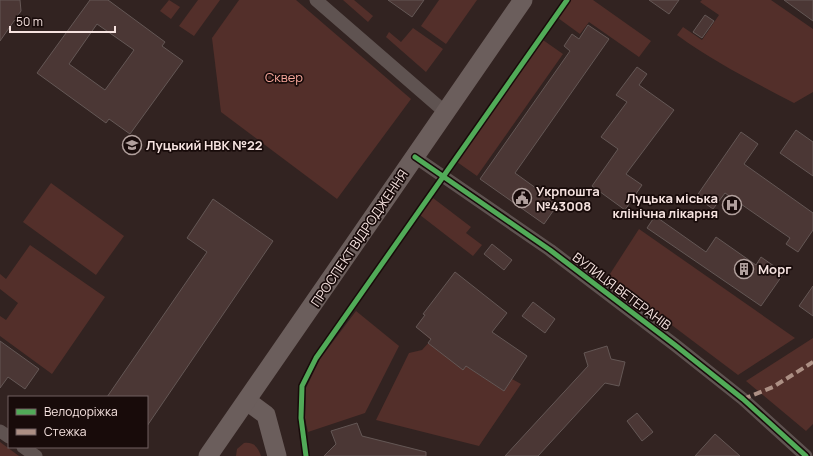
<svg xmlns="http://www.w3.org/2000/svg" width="813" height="456" font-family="Manrope,sans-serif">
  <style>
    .green { fill: #532f2a }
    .building { fill: #4b3735; stroke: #645755; fill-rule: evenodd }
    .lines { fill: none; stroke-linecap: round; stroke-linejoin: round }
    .street { stroke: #5f5351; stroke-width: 13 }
    .secondary { stroke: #6b5e5c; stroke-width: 19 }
    .quiet { stroke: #ac8f84; stroke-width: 4; stroke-dasharray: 8 4; stroke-linecap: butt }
    .cycleway-casing { stroke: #180b0a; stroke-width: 8 }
    .cycleway { stroke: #51ab58; stroke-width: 5 }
    .labels { text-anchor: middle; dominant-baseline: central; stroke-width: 3.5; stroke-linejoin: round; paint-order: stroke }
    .park-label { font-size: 13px; fill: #f9a89c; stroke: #180b0a }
    .poi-label { font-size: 13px; font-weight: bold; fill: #f6e3e0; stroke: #180b0a; text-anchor: start }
    .street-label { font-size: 13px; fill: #f6e3e0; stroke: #180b0a }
  </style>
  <rect width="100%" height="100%" fill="#322321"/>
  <g class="green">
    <path d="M169,0L180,7L171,19L160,11Z"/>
    <path d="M198,0H220L194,36L179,26Z"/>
    <path d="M239,0H296L411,99L337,199L221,112L212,38Z"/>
    <path d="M343,0H354L373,16L368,22Z"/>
    <path d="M439,0H477L446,44L421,26Z"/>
    <path d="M570,0H593L651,41L639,57L589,22L580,34L558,18Z"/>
    <path d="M702,0H771L813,29V92L794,103C754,82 714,62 677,35L683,27L702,40L719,15L700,2Z"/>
    <path d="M413,28L443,49L426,72L386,37L389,32L401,42Z"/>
    <path d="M543,40L563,54L477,176L457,162Z"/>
    <path d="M51,183L124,236L96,275L23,222Z"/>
    <path d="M433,198L471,227L466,233L482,245L473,256L420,215Z"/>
    <path d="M639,229L795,338L738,375L608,277Z"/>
    <path d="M30,245L105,297L52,374L0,336V316L6,320L18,303L0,289V274L6,279Z"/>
    <path d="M356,311L399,346L365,413L308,432L305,418L306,388L320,359Z"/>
    <path d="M425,315L466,366L504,391L512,379L521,384L479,446L376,420L409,353L422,350L431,340L416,327Z"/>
    <path d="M813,338V424L806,431L746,381Z"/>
    <path d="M0,442L19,456H0Z"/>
    <path d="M244,443C254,442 258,447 261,456H236L237,449Z"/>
  </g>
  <g class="building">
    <path d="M0,0H20L21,11L0,41Z"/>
    <path d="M90,0H108L165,42L162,46L183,61L130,134L109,119L106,123L37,73ZM97,24L134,50L105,90L69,64Z"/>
    <path d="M388,0H424L412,17Z"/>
    <path d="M649,0H679L669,14Z"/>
    <path d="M784,0H813V21Z"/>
    <path d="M705,15L714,21L702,38L693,32Z"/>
    <path d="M588,25L609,39L515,173L558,204L544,224L480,179L570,51L564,46L572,34L579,39Z"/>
    <path d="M637,67L647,74L639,85L674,110L626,174L642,185L625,210L592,186L618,149L601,137L627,102L616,95Z"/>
    <path d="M796,130L813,142V176L780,153Z"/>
    <path d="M741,132L758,144L744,164L813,213V230L798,252L786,244L790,238L725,193L713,209L696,197Z"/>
    <path d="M213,199L273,241L147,426V397H107L207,252L187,238Z"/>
    <path d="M655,216L706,252L716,237L756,265L761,257L784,273L761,306L647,228Z"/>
    <path d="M492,244L512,260L504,270L484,254Z"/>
    <path d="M455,272L507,313L492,332L527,356L504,391L466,366L463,370L428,343L431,339L416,327L425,315L423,314Z"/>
    <path d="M813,286V316L799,306Z"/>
    <path d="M533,302L555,319L545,333L522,316Z"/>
    <path d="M0,341L39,369L25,389L8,377L0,388Z"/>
    <path d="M607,346L611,359L625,362L619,386L605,383L538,456H505L588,366L584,353Z"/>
    <path d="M637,413L653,432L642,441L627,421Z"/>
    <path d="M357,423L362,436L426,452V456H324L336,444L331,431Z"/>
    <path d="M715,434L740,456H695Z"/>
  </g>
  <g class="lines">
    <g class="street">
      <path d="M316,0L445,112"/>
      <path d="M415,157L550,250L675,345L743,399L806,456"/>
      <path d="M0,431L9,437"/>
      <path d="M23,447L36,456"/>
    </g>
    <g class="secondary">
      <path d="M247,401L266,415L277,456"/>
      <path d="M208,456C314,305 417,151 523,0"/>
    </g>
    <path class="quiet" d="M743,399L773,387L813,362"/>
    <defs>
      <g id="cycleway">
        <path d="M415,157L550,250L675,345L743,399L806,456"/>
        <path d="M306,456L301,418L302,386L316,358L567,0"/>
      </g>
    </defs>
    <use href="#cycleway" class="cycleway-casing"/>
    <use href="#cycleway" class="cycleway"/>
  </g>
  <defs>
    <symbol id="school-ring" viewBox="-11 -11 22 22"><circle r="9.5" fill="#180b0a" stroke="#b1a09d" stroke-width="1.5"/><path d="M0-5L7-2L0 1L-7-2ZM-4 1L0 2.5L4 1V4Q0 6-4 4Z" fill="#b1a09d"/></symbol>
    <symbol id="civic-ring" viewBox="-11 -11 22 22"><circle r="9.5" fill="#180b0a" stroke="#b1a09d" stroke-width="1.5"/><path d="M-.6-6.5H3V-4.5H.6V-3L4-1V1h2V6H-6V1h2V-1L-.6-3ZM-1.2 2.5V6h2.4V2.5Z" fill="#b1a09d"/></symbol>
    <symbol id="hospital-ring" viewBox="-11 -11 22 22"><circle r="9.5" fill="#180b0a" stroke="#b1a09d" stroke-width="1.5"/><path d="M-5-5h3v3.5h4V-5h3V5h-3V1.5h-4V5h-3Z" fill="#b1a09d"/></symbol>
    <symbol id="building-ring" viewBox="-11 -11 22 22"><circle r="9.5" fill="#180b0a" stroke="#b1a09d" stroke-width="1.5"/><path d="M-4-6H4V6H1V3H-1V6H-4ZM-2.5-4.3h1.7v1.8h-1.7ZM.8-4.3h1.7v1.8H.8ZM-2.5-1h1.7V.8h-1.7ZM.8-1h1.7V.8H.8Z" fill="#b1a09d"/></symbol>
  </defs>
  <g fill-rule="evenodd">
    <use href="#school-ring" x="121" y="134" width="22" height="22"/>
    <use href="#civic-ring" x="511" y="187" width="22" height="22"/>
    <use href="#hospital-ring" x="721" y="194" width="22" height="22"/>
    <use href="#building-ring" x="733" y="258" width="22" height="22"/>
  </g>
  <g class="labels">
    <g class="park-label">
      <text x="284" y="77">Сквер</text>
    </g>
    <g class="poi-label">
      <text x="146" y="145">Луцький НВК №22</text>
      <text x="536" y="191">Укрпошта<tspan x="536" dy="15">№43008</tspan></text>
      <text x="718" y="198" text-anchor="end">Луцька міська<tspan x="718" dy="15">клінічна лікарня</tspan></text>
      <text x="758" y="269">Морг</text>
    </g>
    <g class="street-label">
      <text transform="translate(359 238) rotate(-56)">ПРОСПЕКТ ВІДРОДЖЕННЯ</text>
      <text transform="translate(622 291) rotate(37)">ВУЛИЦЯ ВЕТЕРАНІВ</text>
    </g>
  </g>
  <rect x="8" y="396" width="140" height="52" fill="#180b0a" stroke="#716160"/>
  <rect x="16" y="409" width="20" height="6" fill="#51ab58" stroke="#716160"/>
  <text x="44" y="416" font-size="12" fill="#f6e3e0">Велодоріжка</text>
  <rect x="16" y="429" width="20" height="6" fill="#ac8f84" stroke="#716160"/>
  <text x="44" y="436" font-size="12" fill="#f6e3e0">Стежка</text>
  <path d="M10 26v6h105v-6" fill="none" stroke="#f6e3e0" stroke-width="2"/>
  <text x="16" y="26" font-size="12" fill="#f6e3e0" stroke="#180b0a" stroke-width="3" paint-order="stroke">50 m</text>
</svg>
